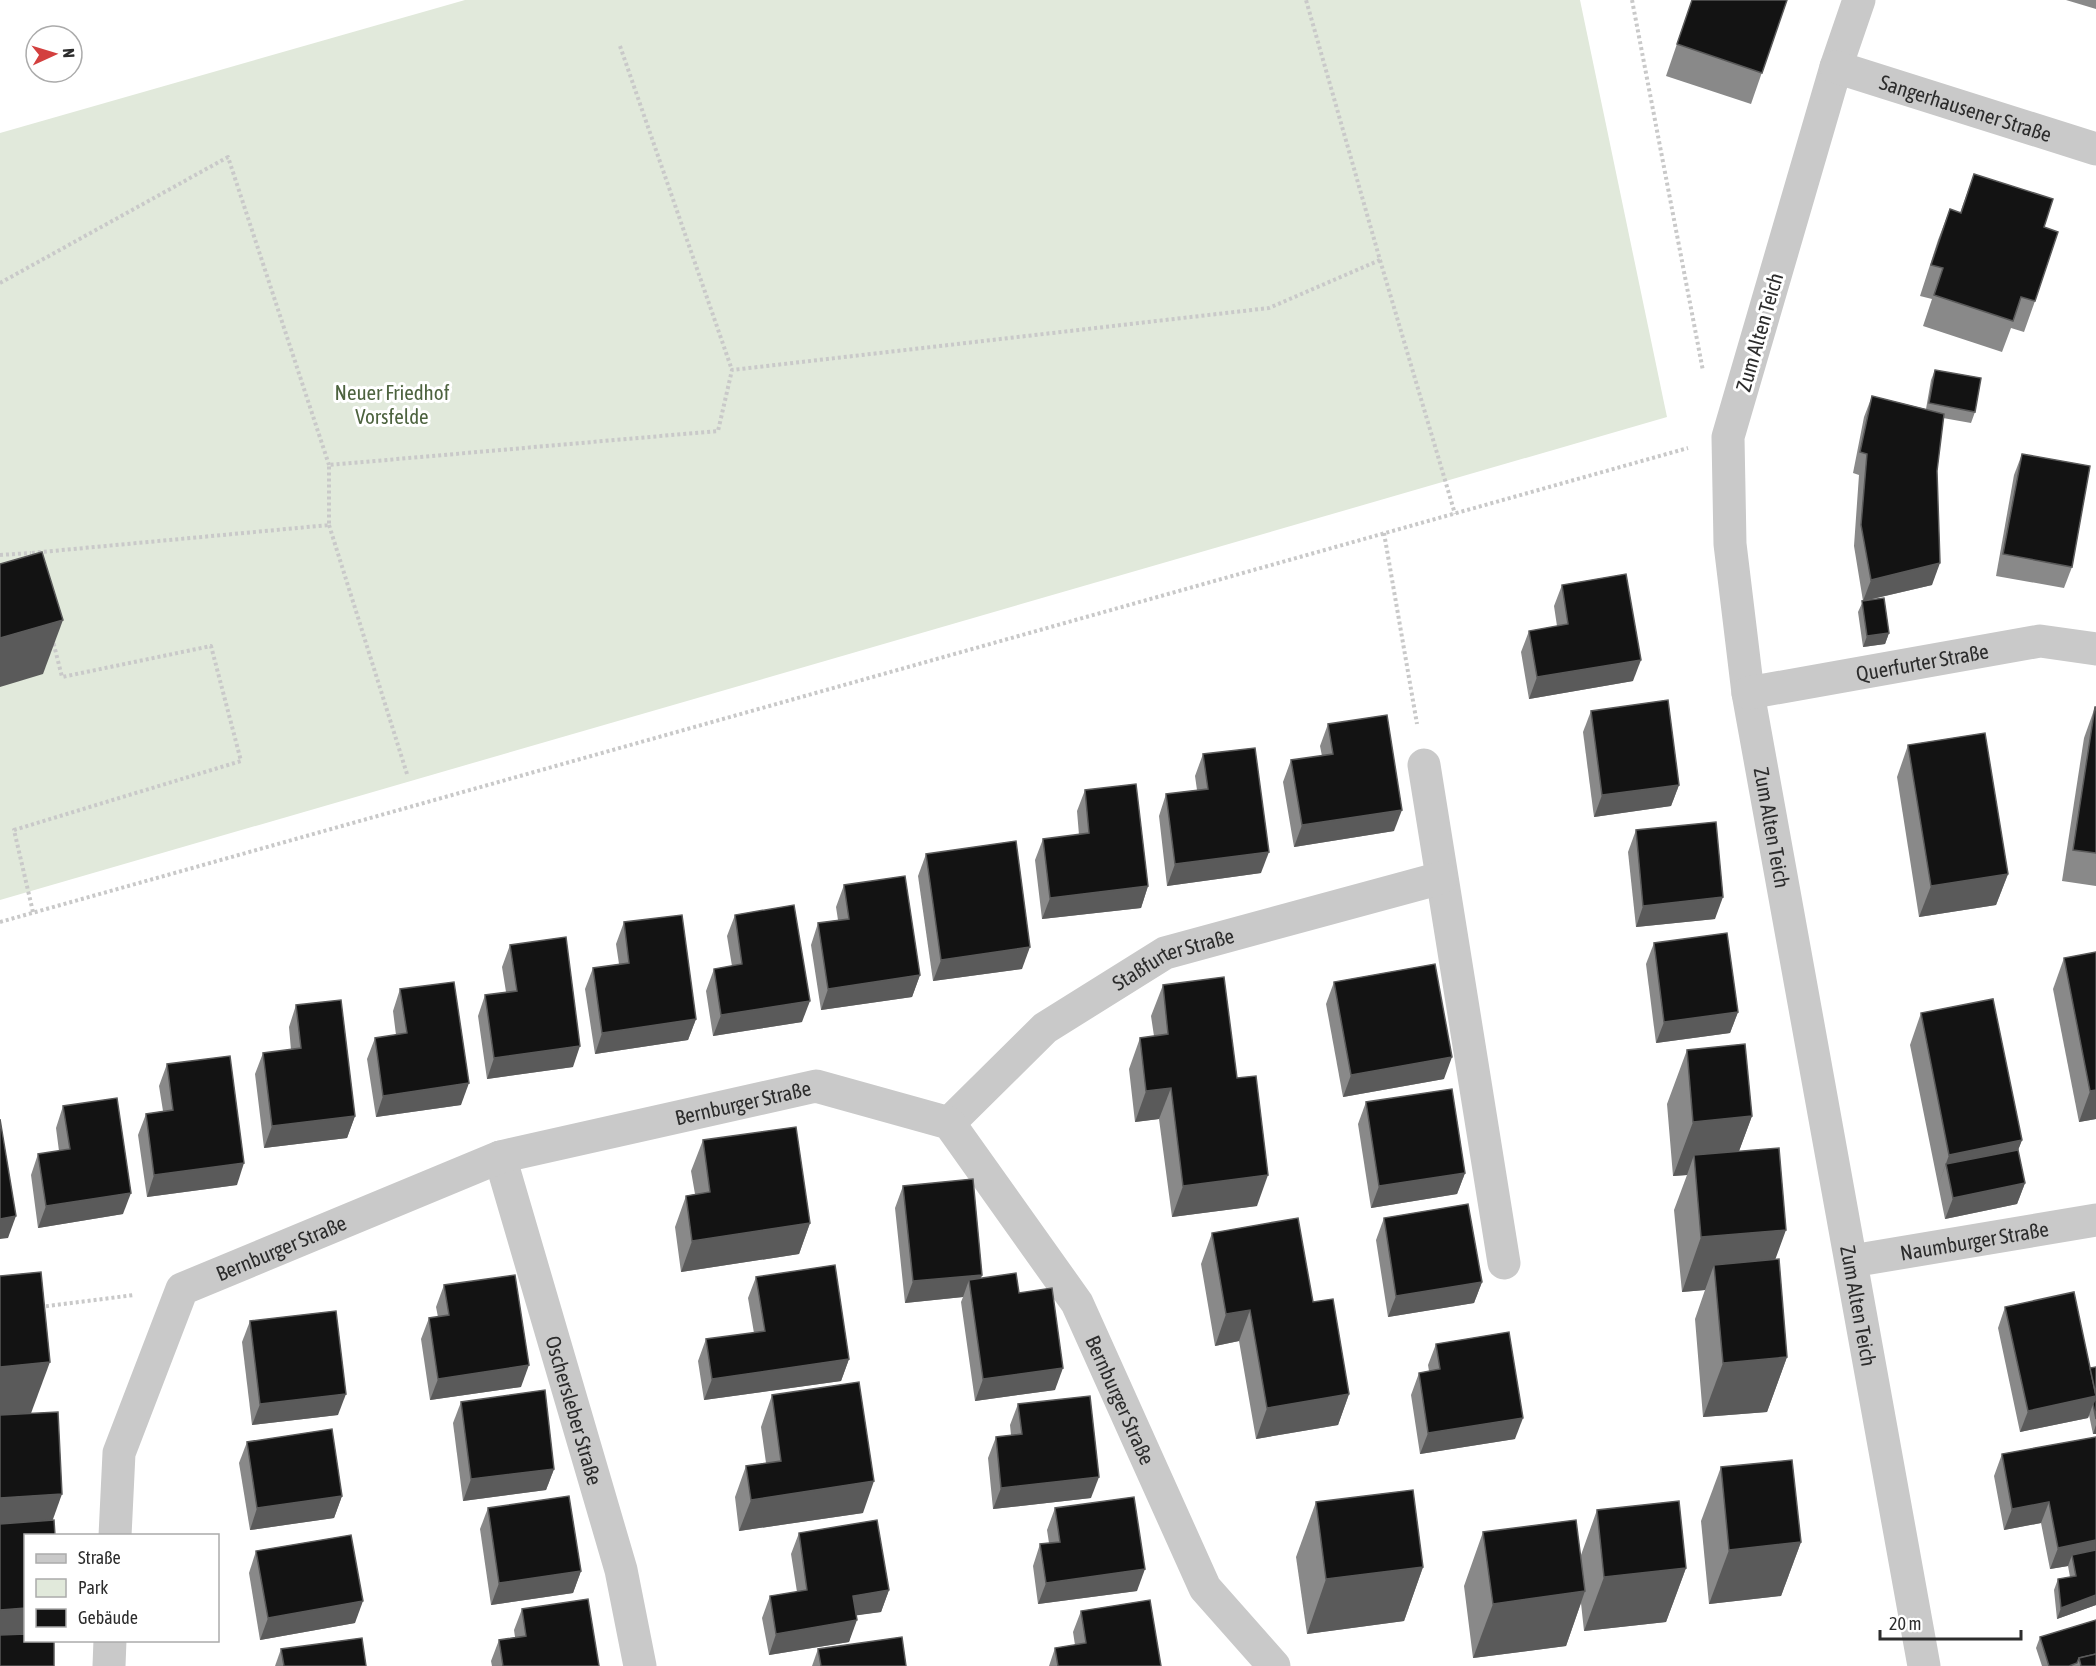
<svg xmlns="http://www.w3.org/2000/svg" width="2096" height="1666" font-family="'Asap Condensed',sans-serif">
  <style>
    .green { fill: #e1e9db }
    .lines { fill: none; stroke-linecap: round; stroke-linejoin: round }
    .path { stroke: #c9c9c9; stroke-width: 4; stroke-dasharray: 3 3; stroke-linecap: butt }
    .minor { stroke: #c9c9c9; stroke-width: 33 }
    .wall { fill: #898989 }
    .shaded-wall { fill: #5a5a5a }
    .building { fill: #131313; stroke: #5a5a5a; stroke-width: 1.5 }
    .labels { text-anchor: middle; dominant-baseline: central; stroke-width: 6; stroke-linejoin: round; paint-order: stroke }
    .street-label { font-size: 21px; fill: #2c2c2c; stroke: #fff }
    .park-label { font-size: 21px; fill: #4d633f; stroke: #fff }
  </style>
  <rect width="100%" height="100%" fill="#fff"/>
  <path class="green" d="M465,0H1580L1667,417L0,900V133Z"/>
  <g class="lines">
    <g class="path">
      <path d="M1632,0L1703,371"/>
      <path d="M620,46L732,370"/>
      <path d="M1380,260L1455,514"/>
      <path d="M0,283L228,157L329,465"/>
      <path d="M329,525L407,774"/>
      <path d="M1384,533L1417,724"/>
      <path d="M0,555L31,553"/>
      <path d="M32,558L31,553L329,525V465L718,431L732,370L1269,308L1380,260L1306,0"/>
      <path d="M33,912L14,830L241,761L211,646L62,677L53,641"/>
      <path d="M0,922L1688,448"/>
      <path d="M40,1307L134,1295"/>
    </g>
    <g class="minor">
      <path id="s1" d="M1859,0L1836,67L1728,437L1730,544L1748,693L1924,1666"/>
      <path id="s2" d="M1836,67L2096,149"/>
      <path id="s3" d="M1748,693L2040,641L2096,649"/>
      <path d="M1424,765L1504,1263"/>
      <path id="s4" d="M949,1123L1045,1028L1165,953L1441,878"/>
      <path id="s5" d="M500,1157L621,1570L640,1666"/>
      <path id="s6" d="M1852,1261L2096,1220"/>
      <path id="s7" d="M115,1536L119,1453L182,1289L500,1157L816,1086L949,1123L1077,1303L1205,1588L1274,1666"/>
      <path d="M109,1666L110,1640"/>
    </g>
  </g>
  <g class="wall">
    <path d="M1692,0H1787L1751,104L1666,76Z"/>
    <path d="M2066,0H2096V9Z"/>
    <path d="M1974,174L2044,227L2035,301L2024,332L2011,328L2002,352L1923,326L1932,299L1920,296L1938,240L1950,209L1960,213Z"/>
    <path d="M1935,370L1975,412L1971,423L1943,418L1937,471L1932,585L1864,601L1889,633L1885,644L1863,647L1858,612L1863,601L1854,546L1859,475L1853,473L1864,417L1872,396L1926,409L1931,380Z"/>
    <path d="M2022,454L2072,567L2064,588L1996,576L2014,475Z"/>
    <path d="M1562,585L1633,681L1529,699L1521,652L1529,631L1557,626L1554,606Z"/>
    <path d="M2095,707H2096V886L2062,881L2084,738Z"/>
    <path d="M1591,711L1679,785L1671,806L1594,817L1583,732Z"/>
    <path d="M1328,724L1394,831L1294,847L1283,782L1291,760L1322,756L1320,746Z"/>
    <path d="M1908,745L2008,874L1996,905L1919,917L1897,777Z"/>
    <path d="M1203,754L1261,873L1167,886L1159,816L1166,794L1197,790L1195,776Z"/>
    <path d="M1085,790L1148,886L1141,908L1042,919L1035,860L1043,839L1079,835L1077,811Z"/>
    <path d="M1636,830L1715,919L1636,927L1628,852Z"/>
    <path d="M926,854L1022,969L933,981L918,876Z"/>
    <path d="M844,885L920,975L912,997L821,1010L811,945L818,923L838,920L836,907Z"/>
    <path d="M735,915L802,1022L713,1036L706,991L714,969L732,966L727,936Z"/>
    <path d="M624,922L696,1019L688,1040L595,1054L585,989L593,968L619,964L616,944Z"/>
    <path d="M1654,943L1738,1012L1730,1033L1656,1043L1646,964Z"/>
    <path d="M510,945L573,1067L487,1079L478,1016L485,995L506,992L502,967Z"/>
    <path d="M2064,958L2096,1119L2079,1122L2053,989Z"/>
    <path d="M1334,982L1444,1079L1343,1097L1326,1004Z"/>
    <path d="M1163,985L1237,1078L1257,1206L1172,1217L1159,1119L1135,1122L1129,1069L1140,1038L1154,1036L1151,1016Z"/>
    <path d="M400,989L461,1105L376,1117L367,1059L375,1038L396,1035L393,1011Z"/>
    <path d="M296,1005L355,1116L347,1138L264,1148L255,1074L263,1053L291,1050L289,1027Z"/>
    <path d="M1921,1013L2022,1140L2018,1150L2025,1183L2017,1204L1945,1219L1910,1045Z"/>
    <path d="M1687,1050L1752,1116L1739,1151L1775,1260L1787,1357L1767,1412L1703,1417L1695,1319L1705,1290L1682,1292L1674,1210L1687,1175L1673,1176L1667,1104Z"/>
    <path d="M167,1064L237,1185L147,1197L138,1135L146,1114L163,1111L159,1086Z"/>
    <path d="M1366,1102L1465,1173L1457,1194L1371,1208L1358,1124Z"/>
    <path d="M63,1106L123,1214L38,1228L31,1175L38,1154L59,1151L56,1128Z"/>
    <path d="M703,1140L810,1223L799,1254L681,1272L675,1227L686,1196L695,1194L691,1171Z"/>
    <path d="M903,1186L982,1275L981,1278L1019,1293L1055,1390L975,1401L961,1302L963,1297L905,1303L895,1208Z"/>
    <path d="M1384,1218L1482,1282L1474,1303L1388,1317L1376,1240Z"/>
    <path d="M1212,1233L1313,1302L1349,1394L1338,1425L1256,1439L1239,1341L1215,1346L1201,1264Z"/>
    <path d="M756,1277L849,1359L841,1381L704,1400L698,1361L706,1339L754,1333L748,1298Z"/>
    <path d="M444,1285L521,1387L430,1400L421,1339L429,1318L438,1317L436,1307Z"/>
    <path d="M2005,1307L2090,1368L2096,1367V1434H2093L2089,1415L2088,1418L2020,1432L1998,1328Z"/>
    <path d="M250,1321L338,1415L252,1425L242,1342Z"/>
    <path d="M1436,1344L1515,1439L1420,1454L1411,1395L1419,1373L1429,1371L1428,1365Z"/>
    <path d="M772,1395L863,1513L739,1531L735,1497L746,1466L766,1463L761,1427Z"/>
    <path d="M461,1402L554,1469L546,1490L463,1501L453,1423Z"/>
    <path d="M1018,1404L1091,1498L993,1509L988,1458L996,1437L1011,1435L1010,1425Z"/>
    <path d="M2096,1437V1605L2057,1619L2054,1590L2058,1579L2070,1577L2068,1566L2050,1569L2041,1523L2004,1530L1994,1476L2002,1454Z"/>
    <path d="M247,1442L342,1496L334,1518L250,1530L239,1463Z"/>
    <path d="M1721,1467L1801,1542L1781,1596L1709,1604L1701,1521Z"/>
    <path d="M1316,1502L1423,1567L1404,1621L1307,1634L1296,1557Z"/>
    <path d="M488,1508L581,1571L573,1593L491,1605L480,1529Z"/>
    <path d="M1055,1508L1137,1591L1038,1604L1033,1566L1040,1544L1049,1543L1047,1530Z"/>
    <path d="M1597,1510L1686,1568L1666,1622L1584,1631L1581,1603L1566,1646L1473,1658L1464,1586L1483,1532L1581,1555Z"/>
    <path d="M799,1533L889,1590L881,1612L856,1615L849,1642L769,1655L762,1618L770,1596L797,1592L791,1554Z"/>
    <path d="M256,1551L355,1623L260,1640L249,1573Z"/>
    <path d="M522,1609L599,1666H492L491,1661L499,1640L515,1637L514,1630Z"/>
    <path d="M1081,1611L1161,1666H1049L1055,1648L1075,1645L1073,1632Z"/>
    <path d="M2040,1637L2096,1666H2042L2036,1648Z"/>
    <path d="M281,1649L366,1666H275Z"/>
    <path d="M818,1649L906,1666H812Z"/>
  </g>
  <g class="shaded-wall">
    <path d="M1940,563L1932,585L1863,601L1871,580Z"/>
    <path d="M63,620L43,674L0,687V638Z"/>
    <path d="M1889,633L1885,644L1863,647L1867,636Z"/>
    <path d="M1641,660L1633,681L1529,699L1537,677Z"/>
    <path d="M1679,785L1671,806L1594,817L1602,795Z"/>
    <path d="M1402,810L1394,831L1294,847L1302,825Z"/>
    <path d="M1269,852L1261,873L1167,886L1175,864Z"/>
    <path d="M2008,874L1996,905L1919,917L1931,886Z"/>
    <path d="M1148,886L1141,908L1042,919L1050,898Z"/>
    <path d="M1723,897L1715,919L1636,927L1643,906Z"/>
    <path d="M1030,947L1022,969L933,981L941,960Z"/>
    <path d="M920,975L912,997L821,1010L828,989Z"/>
    <path d="M810,1001L802,1022L713,1036L721,1015Z"/>
    <path d="M1738,1012L1730,1033L1656,1043L1664,1022Z"/>
    <path d="M696,1019L688,1040L595,1054L602,1033Z"/>
    <path d="M580,1046L573,1067L487,1079L494,1058Z"/>
    <path d="M1452,1057L1444,1079L1343,1097L1351,1075Z"/>
    <path d="M469,1083L461,1105L376,1117L383,1096Z"/>
    <path d="M1171,1088L1159,1119L1135,1122L1146,1091Z"/>
    <path d="M2096,1090V1119L2079,1122L2090,1091Z"/>
    <path d="M355,1116L347,1138L264,1148L272,1126Z"/>
    <path d="M1752,1116L1732,1170L1694,1155L1687,1175L1673,1176L1693,1122Z"/>
    <path d="M2022,1140L2010,1171L1946,1164L1938,1186L1949,1155Z"/>
    <path d="M244,1163L237,1185L147,1197L154,1175Z"/>
    <path d="M1465,1173L1457,1194L1371,1208L1379,1186Z"/>
    <path d="M1268,1175L1257,1206L1172,1217L1183,1186Z"/>
    <path d="M2025,1183L2017,1204L1945,1219L1953,1198Z"/>
    <path d="M131,1193L123,1214L38,1228L46,1206Z"/>
    <path d="M16,1216L8,1238L0,1239V1219Z"/>
    <path d="M810,1223L799,1254L681,1272L692,1241Z"/>
    <path d="M1786,1230L1766,1285L1714,1265L1705,1290L1682,1292L1701,1237Z"/>
    <path d="M982,1275L974,1296L969,1280L963,1297L905,1303L913,1281Z"/>
    <path d="M1482,1282L1474,1303L1388,1317L1396,1296Z"/>
    <path d="M1250,1310L1239,1341L1215,1346L1226,1314Z"/>
    <path d="M1787,1357L1767,1412L1703,1417L1723,1363Z"/>
    <path d="M849,1359L841,1381L704,1400L712,1379Z"/>
    <path d="M50,1362L30,1416L0,1419V1367Z"/>
    <path d="M529,1365L521,1387L430,1400L438,1379Z"/>
    <path d="M1063,1368L1055,1390L975,1401L983,1379Z"/>
    <path d="M346,1394L338,1415L252,1425L260,1404Z"/>
    <path d="M1349,1394L1338,1425L1256,1439L1267,1408Z"/>
    <path d="M2096,1396L2088,1418L2020,1432L2028,1411Z"/>
    <path d="M1523,1418L1515,1439L1420,1454L1428,1433Z"/>
    <path d="M2096,1425V1434H2093Z"/>
    <path d="M554,1469L546,1490L463,1501L471,1479Z"/>
    <path d="M1099,1477L1091,1498L993,1509L1001,1488Z"/>
    <path d="M874,1481L863,1513L739,1531L751,1500Z"/>
    <path d="M62,1494L47,1536L0,1551V1498Z"/>
    <path d="M342,1496L334,1518L250,1530L257,1508Z"/>
    <path d="M2049,1502L2041,1523L2004,1530L2012,1509Z"/>
    <path d="M2096,1540V1560L2072,1555L2068,1566L2050,1569L2058,1548Z"/>
    <path d="M1801,1542L1781,1596L1709,1604L1729,1550Z"/>
    <path d="M1423,1567L1404,1621L1307,1634L1326,1579Z"/>
    <path d="M1686,1568L1666,1622L1584,1631L1604,1577Z"/>
    <path d="M1145,1569L1137,1591L1038,1604L1046,1583Z"/>
    <path d="M581,1571L573,1593L491,1605L499,1583Z"/>
    <path d="M889,1590L881,1612L845,1617L853,1596Z"/>
    <path d="M1585,1591L1566,1646L1473,1658L1493,1604Z"/>
    <path d="M2096,1595V1605L2057,1619L2061,1608Z"/>
    <path d="M363,1601L355,1623L260,1640L268,1618Z"/>
    <path d="M26,1608V1641L0,1663V1610Z"/>
    <path d="M857,1620L849,1642L769,1655L776,1634Z"/>
  </g>
  <g class="building">
    <path d="M1692,0H1787L1762,73L1677,44Z"/>
    <path d="M1974,174L2053,199L2044,227L2058,232L2035,301L2021,297L2013,321L1934,295L1943,268L1931,265L1950,209L1961,213Z"/>
    <path d="M1935,370L1981,378L1975,412L1929,403Z"/>
    <path d="M1872,396L1944,414L1937,471L1940,563L1871,580L1861,525L1867,454L1860,452Z"/>
    <path d="M2022,454L2090,466L2072,567L2003,554Z"/>
    <path d="M42,552L63,620L0,638V564Z"/>
    <path d="M1626,574L1641,660L1537,677L1529,631L1568,624L1562,585Z"/>
    <path d="M1884,598L1889,633L1867,636L1862,601Z"/>
    <path d="M1668,700L1679,785L1602,795L1591,711Z"/>
    <path d="M2095,707H2096V853L2073,850Z"/>
    <path d="M1387,715L1402,810L1302,825L1291,760L1333,754L1328,724Z"/>
    <path d="M1985,733L2008,874L1931,886L1908,745Z"/>
    <path d="M1255,748L1269,852L1175,864L1166,794L1208,789L1203,754Z"/>
    <path d="M1136,784L1148,886L1050,898L1043,839L1089,833L1085,790Z"/>
    <path d="M1716,822L1723,897L1643,906L1636,830Z"/>
    <path d="M1016,841L1030,947L941,960L926,854Z"/>
    <path d="M905,876L920,975L828,989L818,923L849,919L844,885Z"/>
    <path d="M794,905L810,1001L721,1015L714,969L742,964L735,915Z"/>
    <path d="M682,915L696,1019L602,1033L593,968L629,963L624,922Z"/>
    <path d="M1727,933L1738,1012L1664,1022L1654,943Z"/>
    <path d="M566,937L580,1046L494,1058L485,995L517,991L510,945Z"/>
    <path d="M2096,952V1090L2090,1091L2064,958Z"/>
    <path d="M1435,964L1452,1057L1351,1075L1334,982Z"/>
    <path d="M1224,977L1237,1078L1256,1076L1268,1175L1183,1186L1171,1088L1146,1091L1140,1038L1168,1034L1163,985Z"/>
    <path d="M454,982L469,1083L383,1096L375,1038L407,1033L400,989Z"/>
    <path d="M1993,999L2022,1140L1949,1155L1921,1013Z"/>
    <path d="M341,1000L355,1116L272,1126L263,1053L301,1048L296,1005Z"/>
    <path d="M1745,1044L1752,1116L1693,1122L1687,1050Z"/>
    <path d="M230,1056L244,1163L154,1175L146,1114L173,1110L167,1064Z"/>
    <path d="M1452,1089L1465,1173L1379,1186L1366,1102Z"/>
    <path d="M117,1098L131,1193L46,1206L38,1154L70,1149L63,1106Z"/>
    <path d="M0,1119L16,1216L0,1219Z"/>
    <path d="M796,1127L810,1223L692,1241L686,1196L710,1192L703,1140Z"/>
    <path d="M1779,1148L1786,1230L1701,1237L1694,1155Z"/>
    <path d="M2018,1150L2025,1183L1953,1198L1946,1164Z"/>
    <path d="M973,1179L982,1275L913,1281L903,1186Z"/>
    <path d="M1468,1204L1482,1282L1396,1296L1384,1218Z"/>
    <path d="M1298,1218L1313,1302L1333,1299L1349,1394L1267,1408L1250,1310L1226,1314L1212,1233Z"/>
    <path d="M1779,1259L1787,1357L1723,1363L1714,1265Z"/>
    <path d="M835,1265L849,1359L712,1379L706,1339L765,1331L756,1277Z"/>
    <path d="M41,1272L50,1362L0,1367V1276Z"/>
    <path d="M1016,1273L1019,1293L1052,1288L1063,1368L983,1379L969,1280Z"/>
    <path d="M515,1275L529,1365L438,1379L429,1318L449,1315L444,1285Z"/>
    <path d="M2074,1292L2096,1396L2028,1411L2005,1307Z"/>
    <path d="M336,1311L346,1394L260,1404L250,1321Z"/>
    <path d="M1509,1332L1523,1418L1428,1433L1419,1373L1440,1369L1436,1344Z"/>
    <path d="M2096,1367V1395L2090,1368Z"/>
    <path d="M859,1382L874,1481L751,1500L746,1466L781,1461L772,1395Z"/>
    <path d="M545,1390L554,1469L471,1479L461,1402Z"/>
    <path d="M1090,1396L1099,1477L1001,1488L996,1437L1022,1434L1018,1404Z"/>
    <path d="M2096,1397V1419L2093,1404Z"/>
    <path d="M58,1412L62,1494L0,1498V1415Z"/>
    <path d="M332,1429L342,1496L257,1508L247,1442Z"/>
    <path d="M2096,1437V1540L2058,1548L2049,1502L2012,1509L2002,1454Z"/>
    <path d="M1792,1460L1801,1542L1729,1550L1721,1467Z"/>
    <path d="M1413,1490L1423,1567L1326,1579L1316,1502Z"/>
    <path d="M569,1496L581,1571L499,1583L488,1508Z"/>
    <path d="M1134,1497L1145,1569L1046,1583L1040,1544L1060,1542L1055,1508Z"/>
    <path d="M1679,1501L1686,1568L1604,1577L1597,1510Z"/>
    <path d="M54,1520L55,1536H26V1608L0,1610V1524Z"/>
    <path d="M877,1520L889,1590L853,1596L857,1620L776,1634L770,1596L807,1590L799,1533Z"/>
    <path d="M1576,1520L1585,1591L1493,1604L1483,1532Z"/>
    <path d="M351,1535L363,1601L268,1618L256,1551Z"/>
    <path d="M2096,1550V1595L2061,1608L2058,1579L2076,1576L2072,1555Z"/>
    <path d="M588,1599L599,1666H503L499,1640L526,1636L522,1609Z"/>
    <path d="M1150,1600L1161,1666H1058L1055,1648L1086,1643L1081,1611Z"/>
    <path d="M2096,1620V1654L2079,1658L2077,1663L2069,1666H2049L2040,1637Z"/>
    <path d="M26,1634V1641H54V1666H0V1635Z"/>
    <path d="M902,1637L906,1666H821L818,1649Z"/>
    <path d="M362,1638L366,1666H284L281,1649Z"/>
    <path d="M2096,1654V1666H2081L2079,1658Z"/>
  </g>
  <g class="labels">
    <g class="street-label">
      <text stroke="none"><textPath href="#s2" startOffset="136">Sangerhausener Straße</textPath></text>
      <text transform="translate(1759 332) rotate(-74)">Zum Alten Teich</text>
      <text stroke="none"><textPath href="#s3" startOffset="177">Querfurter Straße</textPath></text>
      <text stroke="none"><textPath href="#s1" startOffset="850">Zum Alten Teich</textPath></text>
      <text stroke="none"><textPath href="#s4" startOffset="282">Staßfurter Straße</textPath></text>
      <text stroke="none"><textPath href="#s7" startOffset="852">Bernburger Straße</textPath></text>
      <text stroke="none"><textPath href="#s6" startOffset="124">Naumburger Straße</textPath></text>
      <text stroke="none"><textPath href="#s7" startOffset="366">Bernburger Straße</textPath></text>
      <text stroke="none"><textPath href="#s1" startOffset="1336">Zum Alten Teich</textPath></text>
      <text stroke="none"><textPath href="#s7" startOffset="1392">Bernburger Straße</textPath></text>
      <text stroke="none"><textPath href="#s5" startOffset="264">Oschersleber Straße</textPath></text>
    </g>
    <g class="park-label">
      <text x="392" y="392">Neuer Friedhof<tspan x="392" dy="24">Vorsfelde</tspan></text>
    </g>
  </g>
  <rect x="24" y="1534" width="195" height="108" fill="#ffffff" stroke="#ababab" stroke-width="1.5"/>
  <rect x="36" y="1554" width="30" height="9" fill="#c9c9c9" stroke="#ababab" stroke-width="1.5"/>
  <text x="78" y="1564" font-size="18" fill="#2c2c2c">Straße</text>
  <rect x="36" y="1579" width="30" height="18" fill="#e1e9db" stroke="#ababab" stroke-width="1.5"/>
  <text x="78" y="1594" font-size="18" fill="#2c2c2c">Park</text>
  <rect x="36" y="1609" width="30" height="18" fill="#131313" stroke="#ababab" stroke-width="1.5"/>
  <text x="78" y="1624" font-size="18" fill="#2c2c2c">Gebäude</text>
  <g transform="translate(54 54) rotate(86)"><circle r="28" fill="#ffffff" stroke="#ababab" stroke-width="1.5"/>
  <path d="M0-4.5L10 22L0 15L-10 22Z" fill="#d3403f"/>
  <text y="-9" font-size="16" font-weight="bold" text-anchor="middle" fill="#2c2c2c">N</text>
  </g>
  <path d="M1880 1630v9h141v-9" fill="none" stroke="#2c2c2c" stroke-width="3"/>
  <text x="1889" y="1630" font-size="18" fill="#2c2c2c" stroke="#ffffff" stroke-width="4.5" paint-order="stroke">20 m</text>
</svg>
